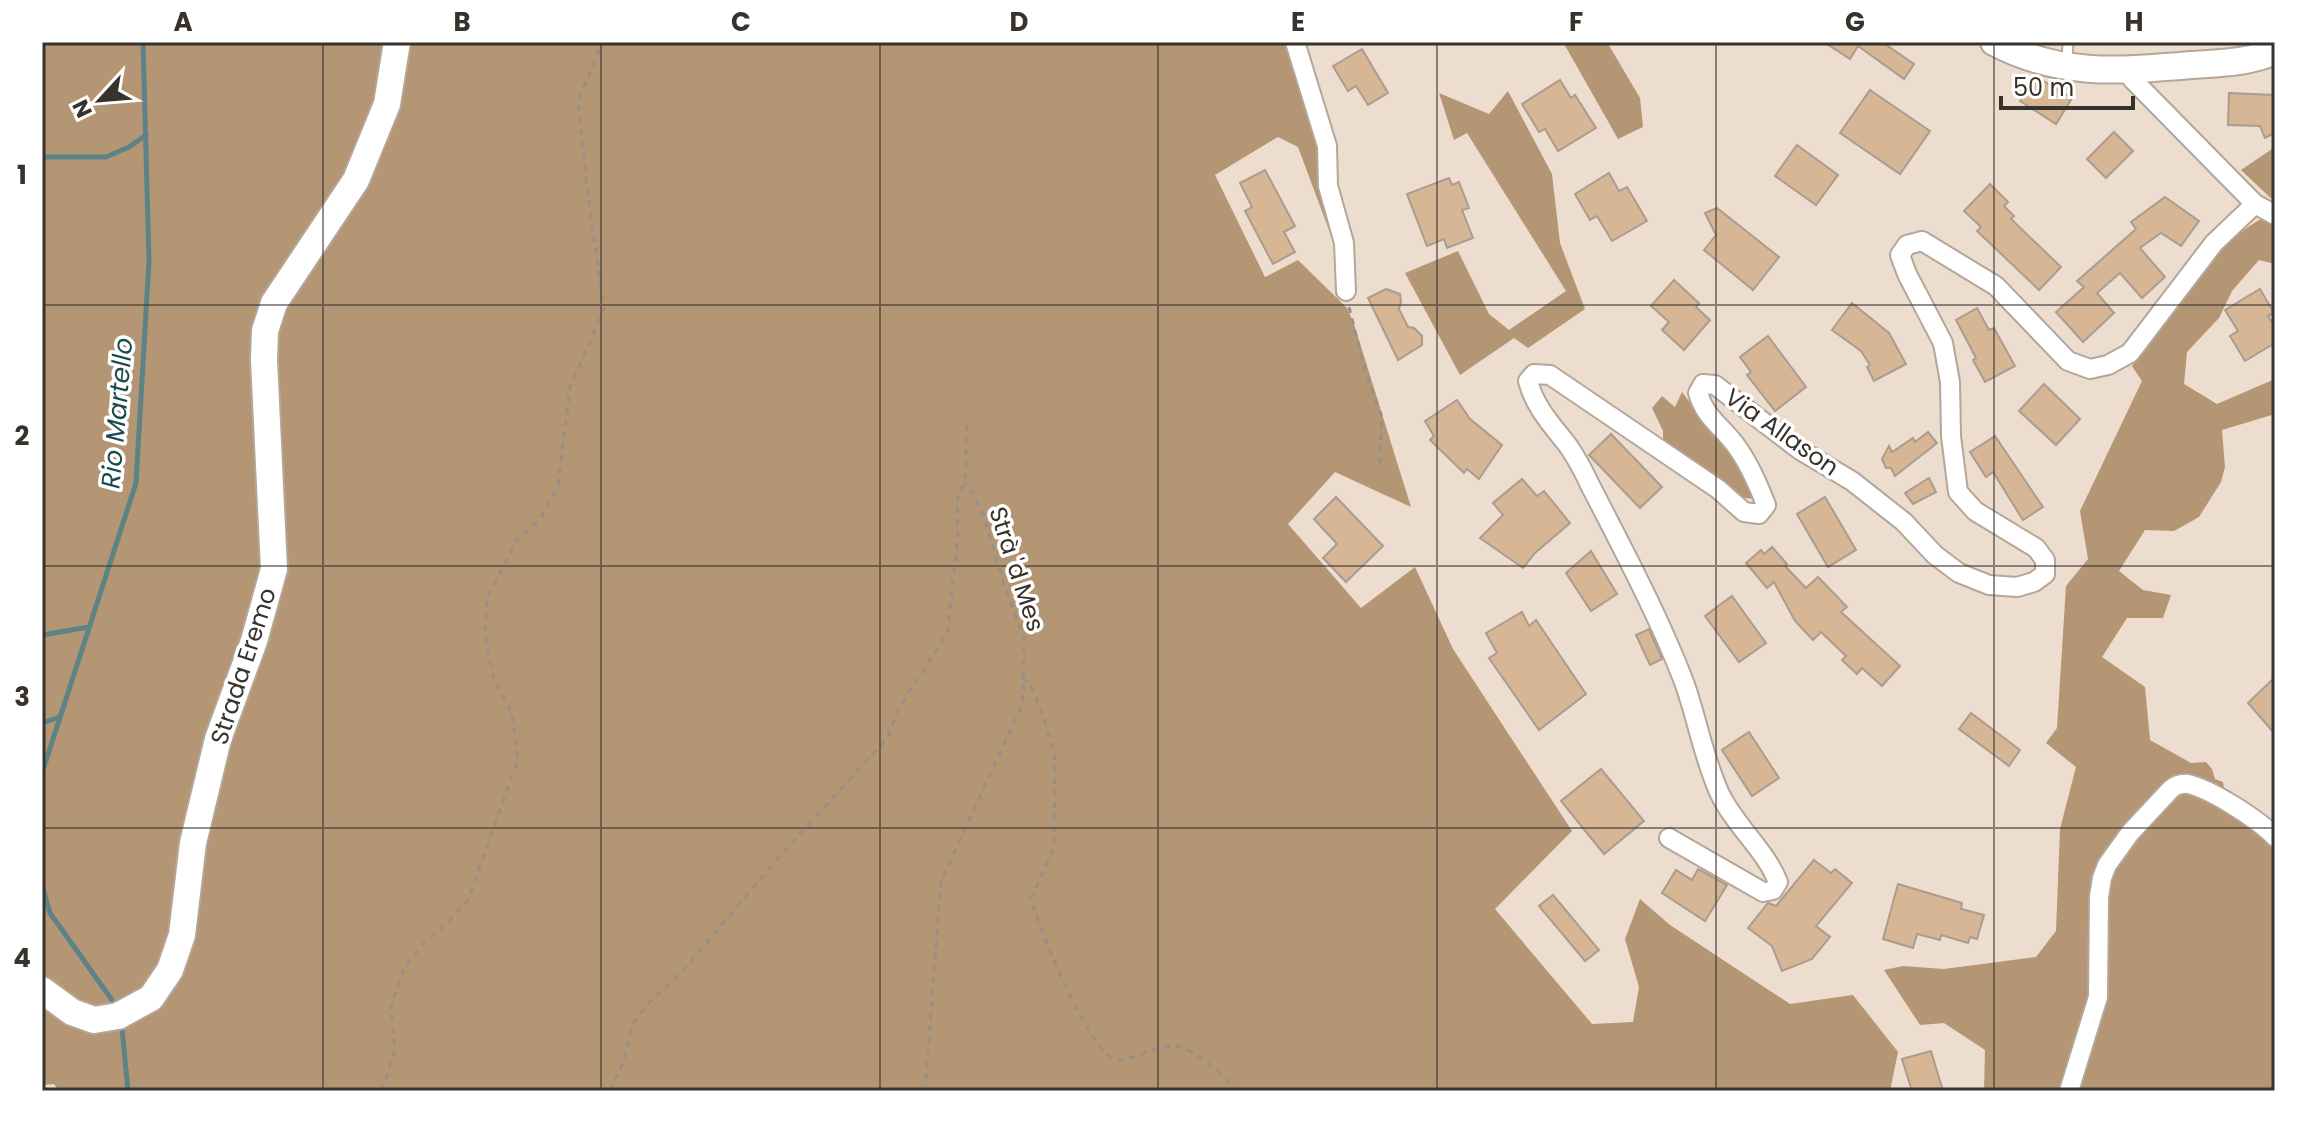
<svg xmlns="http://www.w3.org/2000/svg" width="2317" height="1133" font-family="Poppins,sans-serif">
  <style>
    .forest { fill: #b49574 }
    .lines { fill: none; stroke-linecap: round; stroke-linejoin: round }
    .stream { stroke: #5e8386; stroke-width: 5 }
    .building { fill: #d6b694; stroke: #aa9c8e; stroke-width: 2 }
    .lane-casing { stroke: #b4a698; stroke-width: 13 }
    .street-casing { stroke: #b4a698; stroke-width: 22 }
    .secondary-casing { stroke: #b4a698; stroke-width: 30 }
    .path { stroke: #9a8f84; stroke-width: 3; stroke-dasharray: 6 6; stroke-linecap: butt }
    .lane { stroke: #fff; stroke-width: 9 }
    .street { stroke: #fff; stroke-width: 18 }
    .secondary { stroke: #fff; stroke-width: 26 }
    .grid { fill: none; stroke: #38322c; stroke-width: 2; stroke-opacity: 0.55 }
    .labels { text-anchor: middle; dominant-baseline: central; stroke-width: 7; stroke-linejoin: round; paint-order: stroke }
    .street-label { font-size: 24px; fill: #38322c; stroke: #fff }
    .water-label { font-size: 26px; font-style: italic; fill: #184b50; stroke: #fff }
    .neatline { fill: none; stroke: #38322c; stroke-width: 3 }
    .grid-label { font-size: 26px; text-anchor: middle; font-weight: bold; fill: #38322c }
  </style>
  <rect width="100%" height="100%" fill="#ecddce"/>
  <g class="forest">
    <path d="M42,42H1291L1321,150L1339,237L1332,238L1298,147L1278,137L1215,175L1265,277L1298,260L1347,308L1354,324L1411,507L1335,472L1288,524L1361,608L1415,567L1453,649L1572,831L1495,909L1592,1024L1633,1022L1639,987L1625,939L1640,899L1670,925L1790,1004L1853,995L1898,1052L1890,1091H59L54,1084L42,1085V90L45,80Z"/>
    <path d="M1563,42H1607L1640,98L1643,127L1618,139Z"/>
    <path d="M1508,91L1552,174L1560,243L1585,309L1528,348L1514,338L1460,375L1405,273L1458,251L1489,314L1509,330L1566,291L1467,133L1454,140L1439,93L1489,114Z"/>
    <path d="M2275,147V202L2241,170Z"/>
    <path d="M2261,219L2275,226V264L2259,260L2232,291L2219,318L2187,352L2184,384L2217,404L2275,379V414L2222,430L2225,467L2221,482L2199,517L2174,531L2145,530L2119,571L2143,590L2171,595L2163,618H2127L2102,657L2145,687L2150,740L2191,763L2206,762L2212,769L2215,779L2223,782L2225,794L2275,843V1091H1984L1985,1050L1944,1023L1920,1025L1884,970L1903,966L1944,969L2036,957L2056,931L2060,829L2076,767L2046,743L2057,728L2066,586L2088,559L2080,511L2142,381L2132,366C2167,319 2210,247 2261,219Z"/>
    <path d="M1682,392L1745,475L1756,499L1745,498L1733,492L1663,443V431L1652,408L1662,396L1675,407Z"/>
  </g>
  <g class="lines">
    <g class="stream">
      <path d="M42,157H106L129,147L146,135"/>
      <path d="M42,635L89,627"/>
      <path d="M42,723L60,717"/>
      <path d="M42,773L136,483L149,261L143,42"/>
      <path d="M42,885L50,913L112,1000"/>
      <path d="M122,1028L128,1091"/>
    </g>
  </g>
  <g class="building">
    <path d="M1824,42H1882L1914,64L1904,79L1858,46L1850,59Z"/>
    <path d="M1362,49L1388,93L1368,105L1356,86L1348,91L1333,66Z"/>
    <path d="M2035,76L2072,98L2056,124L2020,101Z"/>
    <path d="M1560,80L1571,98L1575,95L1596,128L1558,151L1545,129L1539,132L1522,104Z"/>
    <path d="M1870,90L1930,131L1900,174L1840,133Z"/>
    <path d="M2229,93L2275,95V133L2265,138L2260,126L2228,125Z"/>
    <path d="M2114,132L2133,151L2106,178L2087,159Z"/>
    <path d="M1797,145L1838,175L1816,205L1775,176Z"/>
    <path d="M1265,170L1295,226L1284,232L1295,252L1273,264L1245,211L1252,207L1240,183Z"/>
    <path d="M1609,173L1619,191L1627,187L1647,221L1612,241L1597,216L1590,220L1575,194Z"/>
    <path d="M1449,178L1452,185L1459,182L1469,208L1462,210L1473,238L1447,248L1444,239L1427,246L1407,194Z"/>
    <path d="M1990,184L2008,202L2004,206L2014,216L2011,219L2061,267L2039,290L1977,231L1981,227L1964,211Z"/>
    <path d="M2165,197L2199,221L2181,246L2161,233L2140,248L2165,277L2142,298L2120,273L2097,293L2114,313L2083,342L2056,312L2084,287L2077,281L2136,229L2131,222Z"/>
    <path d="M1717,208L1779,257L1753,290L1704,250L1716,235L1705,213Z"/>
    <path d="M1674,280L1699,303L1696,307L1710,320L1684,350L1662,330L1669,322L1651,306Z"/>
    <path d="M1386,289L1400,294L1401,302L1399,309L1408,327L1414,328L1422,336V345L1398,360L1368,298Z"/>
    <path d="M2260,289L2274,313L2268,316L2275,327V343L2245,361L2230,336L2238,331L2225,310Z"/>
    <path d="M1852,303L1889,333L1906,364L1874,381L1867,367L1870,365L1861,351L1832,330Z"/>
    <path d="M1977,308L1989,330L1994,328L2015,366L1985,382L1973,360L1976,358L1956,320Z"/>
    <path d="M1768,336L1806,387L1775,411L1747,375L1751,372L1740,357Z"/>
    <path d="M2044,384L2080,419L2056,445L2019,411Z"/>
    <path d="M1457,400L1470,419L1502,445L1479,479L1467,469L1464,473L1430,440L1434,436L1425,421Z"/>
    <path d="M1928,432L1937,443L1895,476L1891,468H1886L1882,459L1889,446L1892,452L1913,438L1915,442Z"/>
    <path d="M1611,434L1662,487L1640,508L1589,455Z"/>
    <path d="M1995,436L2043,507L2023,520L1993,472L1986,477L1970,452Z"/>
    <path d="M1929,478L1936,492L1913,504L1905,493Z"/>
    <path d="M1522,479L1537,496L1544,491L1570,523L1535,553L1523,568L1480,538L1503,515L1493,503Z"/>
    <path d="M1336,497L1383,546L1346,582L1323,558L1337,544L1314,519Z"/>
    <path d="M1825,497L1856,550L1828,567L1797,514Z"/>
    <path d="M1772,547L1787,564L1785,566L1806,588L1818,577L1847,607L1841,612L1900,666L1882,686L1862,668L1857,674L1842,660L1846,656L1821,632L1813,640L1795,621L1774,582L1767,588L1746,563L1761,550L1764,554Z"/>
    <path d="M1591,551L1617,594L1591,611L1566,573Z"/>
    <path d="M1732,596L1766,643L1739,662L1705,616Z"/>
    <path d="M1522,612L1529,626L1536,620L1586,694L1539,730L1489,658L1497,653L1486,633Z"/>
    <path d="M1649,629L1662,659L1650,665L1636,635Z"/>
    <path d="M2275,677V734L2248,703Z"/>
    <path d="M1971,713L2020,750L2009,766L1959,729Z"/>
    <path d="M1749,732L1779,778L1752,796L1722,750Z"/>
    <path d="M1601,769L1644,821L1604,854L1561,801Z"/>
    <path d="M1814,860L1831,873L1835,869L1852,883L1816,926L1830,937L1812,959L1782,971L1772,946L1748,928L1768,903L1776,906Z"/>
    <path d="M1698,869L1727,885L1705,921L1662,893L1676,870L1692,880Z"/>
    <path d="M1898,884L1962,903L1961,909L1984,915L1977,939L1970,937L1968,943L1941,935L1940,940L1917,934L1913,948L1883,939Z"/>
    <path d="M1553,895L1599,950L1585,961L1539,906Z"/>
    <path d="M1931,1051L1943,1091H1912L1902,1059Z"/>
  </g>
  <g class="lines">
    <defs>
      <path id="lane" d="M2067,64L2068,42"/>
      <g id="street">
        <path d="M1295,42L1327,146L1328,186L1344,243L1346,291"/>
        <path d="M2126,70L2133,80L2255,204L2275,215"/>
        <path d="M1669,838L1763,892L1773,890L1778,882C1765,849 1734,825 1719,792C1703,756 1697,718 1684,682C1659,617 1622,547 1590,485C1584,472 1577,459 1569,447C1553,426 1535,408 1528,381L1534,374L1550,375L1718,489L1744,512L1759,514L1766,505C1758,484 1748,461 1734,443C1720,425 1705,417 1698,393L1703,384L1715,385L1800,450L1852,481L1904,522L1935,555L1959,573L1989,585L2017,587L2034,582L2045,574V560L2036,548L1975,511L1958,492L1951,436L1950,382L1943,343L1907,274L1900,255L1907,245L1922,241L1996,286L2068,361L2090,369L2108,365L2130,353L2214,243L2255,204"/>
        <path d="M2069,1091L2098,997L2099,897L2102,878L2107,865L2130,833L2171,789C2176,785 2181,783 2188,784C2211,789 2259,820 2275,837"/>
      </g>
      <g id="secondary">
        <path d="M1994,42C2060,77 2119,71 2191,65C2219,63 2249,63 2275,51"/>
        <path d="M42,990L72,1012L94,1020L118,1016L151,998L170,970L182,935L193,843L218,739L254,641L274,569L264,360L265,331L274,303L356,180L387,104L397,42"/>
      </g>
    </defs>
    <use href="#lane" class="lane-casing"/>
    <use href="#street" class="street-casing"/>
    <use href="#secondary" class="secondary-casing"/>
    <g class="path">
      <path d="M1349,307L1365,371L1382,417L1379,458L1382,470"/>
      <path d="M1023,677L1030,685L1041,709L1055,758L1054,849L1031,898C1038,927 1088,1050 1115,1059C1124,1062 1135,1056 1144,1053C1153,1050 1165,1046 1174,1046C1194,1046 1223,1077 1238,1091"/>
      <path d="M382,1091L395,1049L391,1006L405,966L424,943L448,922L468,900L518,759L512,714L493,676L485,634L487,598L517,540L541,518L558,486L570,387L604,309L588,196L578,102L602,42"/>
      <path d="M610,1091L622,1066L633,1024L646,1006L687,966L772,865L888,737L898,709L947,634L958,534L957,503L959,492L965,483L967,426"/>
      <path d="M925,1091L941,881L1023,703L1024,638L1003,582L986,524L973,492L965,483"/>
    </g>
    <use href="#lane" class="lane"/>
    <use href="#street" class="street"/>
    <use href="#secondary" class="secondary"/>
  </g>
  <path class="grid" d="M323,42V1091M601,42V1091M880,42V1091M1158,42V1091M1437,42V1091M1716,42V1091M1994,42V1091M42,305H2275M42,566H2275M42,828H2275"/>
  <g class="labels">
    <g class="street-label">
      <text transform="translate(1782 432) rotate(35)">Via Allason</text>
      <text transform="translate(1017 569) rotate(72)">Strà 'd Mes</text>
      <text transform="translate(243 666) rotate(-72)">Strada Eremo</text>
    </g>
    <g class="water-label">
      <text transform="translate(117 413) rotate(-85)">Rio Martello</text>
    </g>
  </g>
  <rect width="2317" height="1133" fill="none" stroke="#ffffff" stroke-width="88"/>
  <g transform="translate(100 100) rotate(244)" stroke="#ffffff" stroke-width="6" paint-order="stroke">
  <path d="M0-6L14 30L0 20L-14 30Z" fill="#38322c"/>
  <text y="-12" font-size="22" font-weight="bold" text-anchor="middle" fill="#38322c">N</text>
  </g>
  <path d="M2001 96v12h132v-12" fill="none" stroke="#38322c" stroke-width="4"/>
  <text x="2013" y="96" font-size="24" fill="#38322c" stroke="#ffffff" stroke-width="6" paint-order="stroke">50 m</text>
  <rect x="44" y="44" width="2229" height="1045" class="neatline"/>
  <g class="grid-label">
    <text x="183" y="31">A</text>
    <text x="462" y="31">B</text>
    <text x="741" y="31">C</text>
    <text x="1019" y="31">D</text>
    <text x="1298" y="31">E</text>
    <text x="1576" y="31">F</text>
    <text x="1855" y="31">G</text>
    <text x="2134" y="31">H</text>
    <text x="22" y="184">1</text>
    <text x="22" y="445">2</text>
    <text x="22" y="706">3</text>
    <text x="22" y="967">4</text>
  </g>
</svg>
